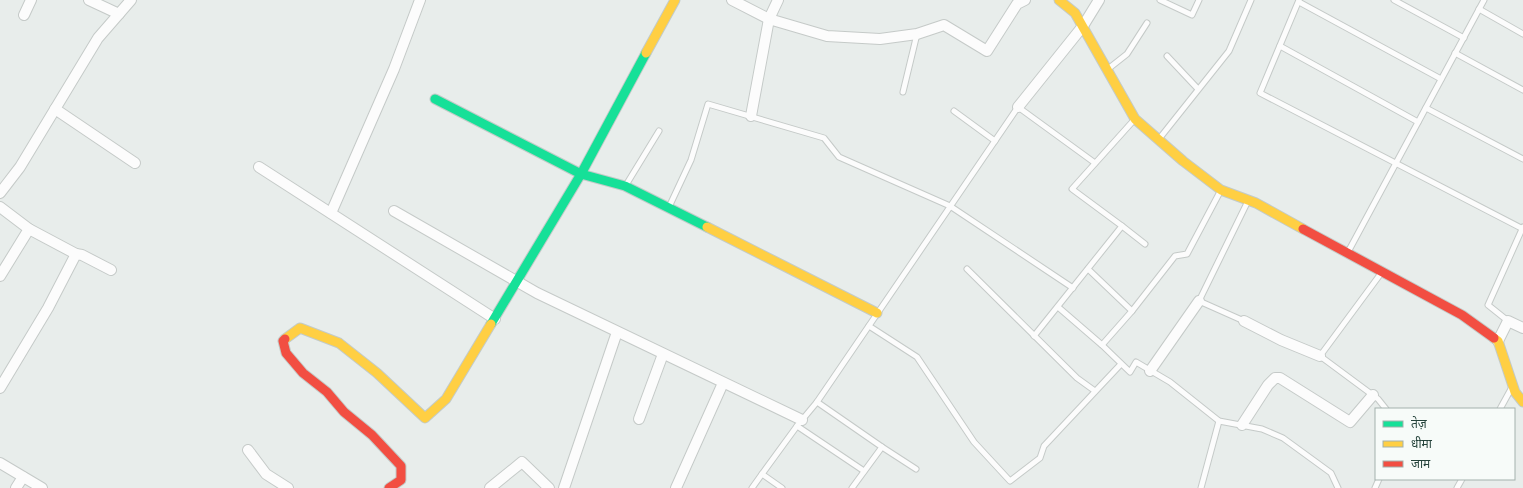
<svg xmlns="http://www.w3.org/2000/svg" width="1523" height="488" font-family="'Noto Sans','Noto Sans Devanagari',sans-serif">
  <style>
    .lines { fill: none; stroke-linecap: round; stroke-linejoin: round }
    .lane-casing { stroke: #c5cac8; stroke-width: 7 }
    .street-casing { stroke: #c5cac8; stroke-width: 12 }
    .fast-casing { stroke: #c3cbc8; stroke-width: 11 }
    .slow-casing { stroke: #c3cbc8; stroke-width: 11 }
    .jam-casing { stroke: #c3cbc8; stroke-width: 11 }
    .lane { stroke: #fcfcfc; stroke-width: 5 }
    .street { stroke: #fcfcfc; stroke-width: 10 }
    .fast { stroke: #16e098; stroke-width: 9 }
    .slow { stroke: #ffcf43; stroke-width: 9 }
    .jam { stroke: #f24e42; stroke-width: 9 }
  </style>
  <rect width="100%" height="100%" fill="#e8edeb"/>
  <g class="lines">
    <defs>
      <g id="lane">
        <path d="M1160,0L1192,15L1199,0"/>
        <path d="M1299,0L1260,93L1523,229"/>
        <path d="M1394,0L1464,38"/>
        <path d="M1299,2L1441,79"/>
        <path d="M1479,9L1523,34"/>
        <path d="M1280,46L1418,122"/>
        <path d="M1455,53L1523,90"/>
        <path d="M1167,56L1198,89"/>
        <path d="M1108,69L1127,54L1147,23"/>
        <path d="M903,92L917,34"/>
        <path d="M1426,108L1523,159"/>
        <path d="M954,111L995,141"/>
        <path d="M1134,120L1072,189L1122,226L1145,244"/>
        <path d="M1159,139L1229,51L1251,0"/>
        <path d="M626,185L659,131"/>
        <path d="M669,207L691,160L708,104L824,138L839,157L950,206L1073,288"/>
        <path d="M1348,252L1484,0"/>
        <path d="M967,269L1077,378L1095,391"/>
        <path d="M1088,269L1132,311"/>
        <path d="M1382,272L1320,356L1378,399L1386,409"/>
        <path d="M1058,307L1102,345L1130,372L1136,362L1170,382L1219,421L1262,429L1283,438L1331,473L1338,488"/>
        <path d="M1244,321L1199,301L1248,201"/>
        <path d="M1508,321L1488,305L1523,227"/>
        <path d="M869,326L917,357L974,442L1010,481L1040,458L1044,446L1121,364"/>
        <path d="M1034,336L1122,226"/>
        <path d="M1102,345L1132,311L1175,256L1187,254L1221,190"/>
        <path d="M817,402L882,447L852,488"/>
        <path d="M1500,409L1511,389"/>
        <path d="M797,426L864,471"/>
        <path d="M882,447L916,469"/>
        <path d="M752,488L762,474"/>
        <path d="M782,488L762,474L797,426L817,402L1018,107L1095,163"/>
        <path d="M1201,488L1219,421"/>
        <path d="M1375,488L1379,479"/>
        <path d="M1457,488L1462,479"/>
      </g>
      <g id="street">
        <path d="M89,0L119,14"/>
        <path d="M732,0L769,19L827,36L880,39L917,34L944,25L987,51L1017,4L1025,0"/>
        <path d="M24,15L31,0"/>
        <path d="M1018,107L1083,26L1099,0"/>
        <path d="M55,109L135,163"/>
        <path d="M751,116L769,19L778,0"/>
        <path d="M259,167L495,319"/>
        <path d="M0,193L20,167L98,38L131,0"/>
        <path d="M0,207L29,229L76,254L82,255L111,270"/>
        <path d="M394,211L537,293L802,420"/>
        <path d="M331,213L394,69L420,0"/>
        <path d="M0,276L29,229"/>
        <path d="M1244,321L1281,340L1320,356"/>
        <path d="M1498,341L1508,321L1523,328"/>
        <path d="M1150,371L1199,301"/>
        <path d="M0,388L48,308L76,254"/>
        <path d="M639,419L663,354"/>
        <path d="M1242,425L1268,385L1275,378H1280L1350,422L1373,395"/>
        <path d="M248,450L266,474L288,488"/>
        <path d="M0,463L42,488"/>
        <path d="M16,488L23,477"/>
        <path d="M490,488L522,462L549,488"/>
        <path d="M564,488L617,332"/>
        <path d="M676,488L723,383"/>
      </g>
      <g id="fast">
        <path d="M435,99L581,174L625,186L707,227"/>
        <path d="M491,324L581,174L646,53"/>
      </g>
      <g id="slow">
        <path d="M1059,0L1075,13L1135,119L1183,161L1221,190L1256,203L1303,229"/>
        <path d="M646,53L675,0"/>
        <path d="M707,227L877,313"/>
        <path d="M1494,338L1498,341L1515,392L1523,402"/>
        <path d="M285,339L300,328L339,343L377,373L425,418L446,399L491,324"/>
      </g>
      <g id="jam">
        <path d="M1303,229L1462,315L1494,338"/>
        <path d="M285,339L283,341L286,353L303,373L327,392L344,412L372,435L401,466V480L389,488"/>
      </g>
    </defs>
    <use href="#lane" class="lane-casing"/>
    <use href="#street" class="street-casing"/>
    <use href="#fast" class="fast-casing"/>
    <use href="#slow" class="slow-casing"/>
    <use href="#jam" class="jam-casing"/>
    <use href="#lane" class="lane"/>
    <use href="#street" class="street"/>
    <use href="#fast" class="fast"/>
    <use href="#slow" class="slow"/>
    <use href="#jam" class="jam"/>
  </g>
  <rect x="1375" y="408" width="140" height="72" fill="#f7fbf9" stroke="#a3b1ad"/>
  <rect x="1383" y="421" width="20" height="6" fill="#16e098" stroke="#a3b1ad"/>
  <text x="1411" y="428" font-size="12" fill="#24423a">तेज़</text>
  <rect x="1383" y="441" width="20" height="6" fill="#ffcf43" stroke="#a3b1ad"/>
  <text x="1411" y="448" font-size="12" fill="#24423a">धीमा</text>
  <rect x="1383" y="461" width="20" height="6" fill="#f24e42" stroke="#a3b1ad"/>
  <text x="1411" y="468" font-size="12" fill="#24423a">जाम</text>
</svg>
